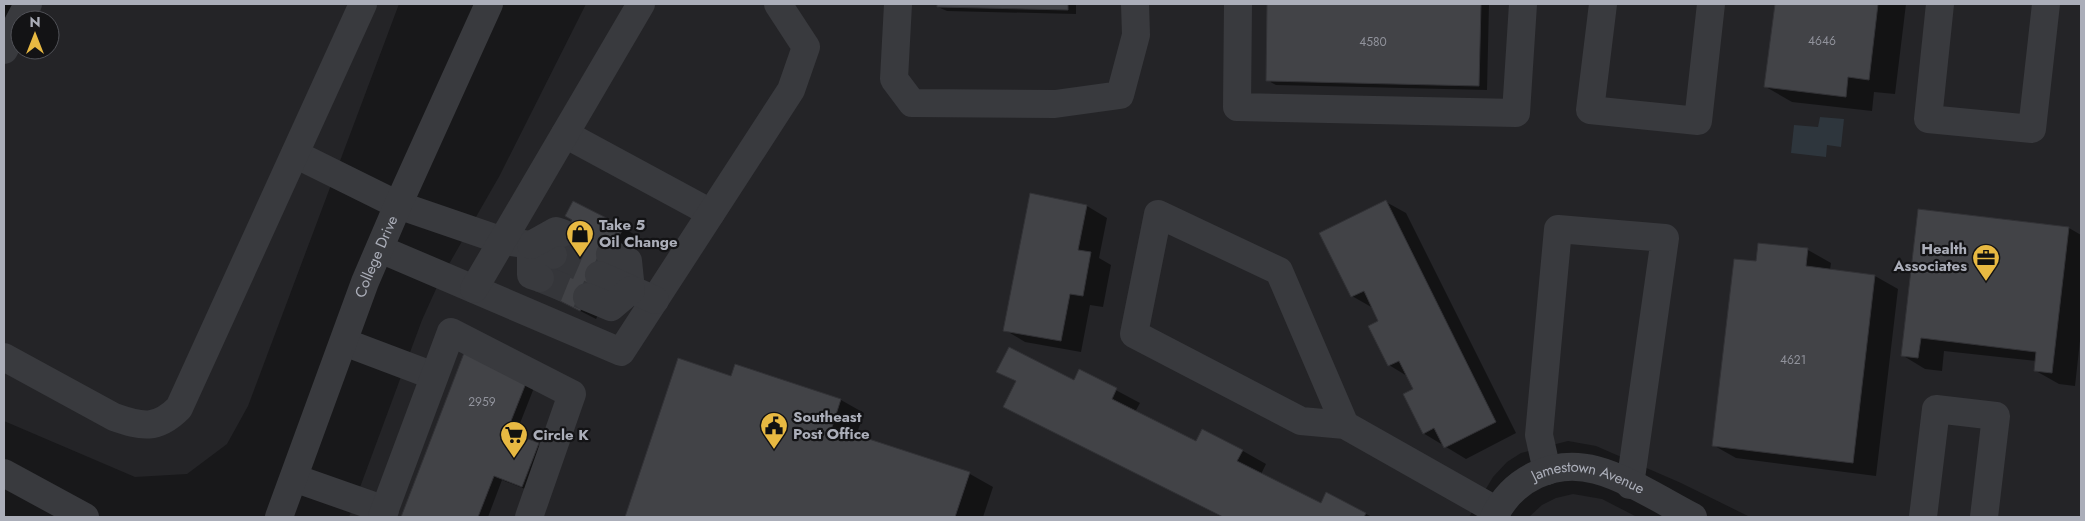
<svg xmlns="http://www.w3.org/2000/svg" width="2085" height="521" font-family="Jost,sans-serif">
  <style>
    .built { fill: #242427; fill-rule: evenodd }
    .water { fill: #2e363d }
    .shadow { fill: #0007 }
    .building { fill: #424347; stroke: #323236 }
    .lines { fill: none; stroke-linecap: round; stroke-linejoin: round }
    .minor-tunnel { stroke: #35363a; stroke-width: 28; stroke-dasharray: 28 14; stroke-linecap: butt }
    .minor { stroke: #393a3e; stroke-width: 28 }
    .labels { text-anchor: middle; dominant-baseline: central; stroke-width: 4.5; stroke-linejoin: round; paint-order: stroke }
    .number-label { font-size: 12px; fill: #91939c }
    .poi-label { font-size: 15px; font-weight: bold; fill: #abaeb9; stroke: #131315; text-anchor: start }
    .street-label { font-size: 15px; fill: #abaeb9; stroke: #131315 }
  </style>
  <rect width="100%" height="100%" fill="#18181a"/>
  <g class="built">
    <path d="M4,4H399L248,406L227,444L187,474L135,477L4,421ZM20,20H50V50H20Z"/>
    <path d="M586,4H2081V517H1750L1681,483L1596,446L1568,441L1521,453L1507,462L1493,477L1469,517H349L422,320L441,278L500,175Z"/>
    <path d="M1573,494L1602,499L1637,517H1529L1542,505L1556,498Z"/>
  </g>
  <path class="water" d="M1820,117L1844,119L1841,147L1827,145L1826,157L1791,153L1794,125L1818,127Z"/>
  <g class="shadow">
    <path d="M4,4H16L4,27Z"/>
    <path d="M939,4H1076V14L947,11L938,7Z"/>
    <path d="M1269,4H1489L1487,90L1276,85L1267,80Z"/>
    <path d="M1776,4H1906L1895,94L1874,92L1872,111L1792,102L1766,87Z"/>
    <path d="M1386,202L1406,213L1516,433L1466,459L1423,433L1414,390L1407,376L1389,365L1380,322L1373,308L1352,296Z"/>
    <path d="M1087,206L1107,218L1099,258L1111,265L1103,307L1090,305L1081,352L1025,342L1005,330Z"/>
    <path d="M1919,210L2069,228L2081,235V332L2075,386L2059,384L2036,371L2037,361L1944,351L1942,371L1925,369L1902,355Z"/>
    <path d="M623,228L639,237L596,319L553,297Z"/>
    <path d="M1808,250L1831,263L1830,270L1875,276L1898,289L1876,476L1736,458L1713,445L1757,263Z"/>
    <path d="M470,342L541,370L515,436L547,449L530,491L502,480L488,517H403Z"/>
    <path d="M679,360L732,377L841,400L864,413L856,436L970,474L993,487L983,517H627Z"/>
    <path d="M998,371L1075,381L1080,371L1140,403L1135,412L1196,442L1202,430L1243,451L1266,464L1261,474L1321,505L1327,494L1372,517H1222L1005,406L1017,382Z"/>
  </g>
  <g class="building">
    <path d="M937,4H1068V10L937,7Z"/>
    <path d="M1267,4H1481L1479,86L1266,81Z"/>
    <path d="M1775,4H1878L1869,80L1848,77L1846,97L1764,87Z"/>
    <path d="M1030,193L1087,205L1078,250L1091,252L1083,296L1070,294L1061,341L1003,331Z"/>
    <path d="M1386,200L1496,422L1444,448L1434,428L1423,434L1403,394L1413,389L1399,361L1388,366L1368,326L1378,321L1364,291L1351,297L1319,233Z"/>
    <path d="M573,201L624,227L580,311L536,289L572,220L565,216Z"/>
    <path d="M1918,209L2069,227L2052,373L2034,371L2036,352L1921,338L1918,358L1901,356Z"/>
    <path d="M1758,243L1808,248L1806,266L1875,275L1853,463L1712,446L1734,259L1756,261Z"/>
    <path d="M469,340L530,373L507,431L539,443L522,487L494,476L478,517H401Z"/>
    <path d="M1009,347L1074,380L1079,369L1117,388L1112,399L1196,441L1202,429L1243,450L1237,461L1321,503L1326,492L1366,513L1364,517H1223L1003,407L1016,381L996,372Z"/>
    <path d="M678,358L731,376L735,364L841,399L832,427L970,472L955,517H625Z"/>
  </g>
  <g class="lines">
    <g class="minor-tunnel">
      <path d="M562,233L610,254"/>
      <path d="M553,255L599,275"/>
      <path d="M540,278L587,297"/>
    </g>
    <g class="minor">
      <path d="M898,4L894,79L912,103L1055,104L1120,95L1136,35L1135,4"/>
      <path d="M1238,4L1237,107L1516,113L1523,4"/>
      <path d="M1603,4L1590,110L1698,121L1711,4"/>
      <path d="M1940,4L1928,119L2032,129L2046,4"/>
      <path d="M4,50L28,4"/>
      <path d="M565,134L711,213"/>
      <path d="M295,154L398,205L503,241L531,245L553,255"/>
      <path d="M531,245V275L540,278"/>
      <path d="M531,245L556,231L562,233"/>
      <path d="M380,249L621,352L791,90L806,47L778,4"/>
      <path d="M610,254L628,261L631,290"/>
      <path d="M599,275L655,300"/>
      <path d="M474,289L641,4"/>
      <path d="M587,297L611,307L631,290"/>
      <path d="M344,342L434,376"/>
      <path d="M4,357L114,417C142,427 157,430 179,408L363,4"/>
      <path d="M1345,425L1279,271L1158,214L1134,334L1301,421L1345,425L1497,511"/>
      <path d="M1547,471L1539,435L1558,229L1665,238L1630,485"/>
      <path d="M4,473L85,517"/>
      <path d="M294,478L385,510"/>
      <path id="s1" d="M279,517L365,282L398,205L489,4"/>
      <path d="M382,517L451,332L572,394L529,517"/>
      <path id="s2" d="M1494,517C1513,478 1554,459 1596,470C1627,478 1664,502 1693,517"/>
      <path d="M1923,517L1936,409L1996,416L1984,517"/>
    </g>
  </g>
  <defs>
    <symbol id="shop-pin" viewBox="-11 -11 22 30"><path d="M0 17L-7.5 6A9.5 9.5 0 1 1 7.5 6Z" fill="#e8b942" stroke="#131315"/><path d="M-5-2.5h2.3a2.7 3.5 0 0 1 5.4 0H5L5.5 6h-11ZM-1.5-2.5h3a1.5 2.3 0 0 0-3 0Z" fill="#111"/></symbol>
    <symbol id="office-pin" viewBox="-11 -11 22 30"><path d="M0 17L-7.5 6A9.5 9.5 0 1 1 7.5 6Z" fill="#e8b942" stroke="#131315"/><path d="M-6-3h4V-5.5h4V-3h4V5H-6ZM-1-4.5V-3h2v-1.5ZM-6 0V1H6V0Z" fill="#111"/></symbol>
    <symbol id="civic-pin" viewBox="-11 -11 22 30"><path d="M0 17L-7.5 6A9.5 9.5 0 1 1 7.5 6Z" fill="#e8b942" stroke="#131315"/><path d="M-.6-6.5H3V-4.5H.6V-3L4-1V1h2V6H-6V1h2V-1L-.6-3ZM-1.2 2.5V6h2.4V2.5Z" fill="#111"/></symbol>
    <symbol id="supermarket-pin" viewBox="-11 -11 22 30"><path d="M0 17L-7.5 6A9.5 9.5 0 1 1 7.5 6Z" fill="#e8b942" stroke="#131315"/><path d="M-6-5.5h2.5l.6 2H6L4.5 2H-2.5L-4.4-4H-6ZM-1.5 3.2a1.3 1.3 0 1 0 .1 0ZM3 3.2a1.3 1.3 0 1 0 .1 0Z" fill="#111"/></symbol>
  </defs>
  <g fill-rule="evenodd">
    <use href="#shop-pin" x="564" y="218" width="32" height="43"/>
    <use href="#office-pin" x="1970" y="242" width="32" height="43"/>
    <use href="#civic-pin" x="758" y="410" width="32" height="43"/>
    <use href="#supermarket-pin" x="498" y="419" width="32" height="43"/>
  </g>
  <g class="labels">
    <g class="number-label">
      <text x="1822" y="41">4646</text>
      <text x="1373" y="42">4580</text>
      <text x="1793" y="360">4621</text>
      <text x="482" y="402">2959</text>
    </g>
    <g class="poi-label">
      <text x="599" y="225">Take 5<tspan x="599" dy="17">Oil Change</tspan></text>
      <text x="1967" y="249" text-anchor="end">Health<tspan x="1967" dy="17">Associates</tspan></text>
      <text x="793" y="417">Southeast<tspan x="793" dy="17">Post Office</tspan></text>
      <text x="533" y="435">Circle K</text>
    </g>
    <g class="street-label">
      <text stroke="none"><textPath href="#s1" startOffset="278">College Drive</textPath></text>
      <text stroke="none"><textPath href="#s2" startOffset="115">Jamestown Avenue</textPath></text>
    </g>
  </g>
  <rect width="2085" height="521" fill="none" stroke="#abaeb9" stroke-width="10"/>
  <g transform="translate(35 35)"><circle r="24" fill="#131315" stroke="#505157"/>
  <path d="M0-4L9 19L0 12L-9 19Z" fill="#e8b942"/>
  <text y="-8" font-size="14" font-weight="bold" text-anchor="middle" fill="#abaeb9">N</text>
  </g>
</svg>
